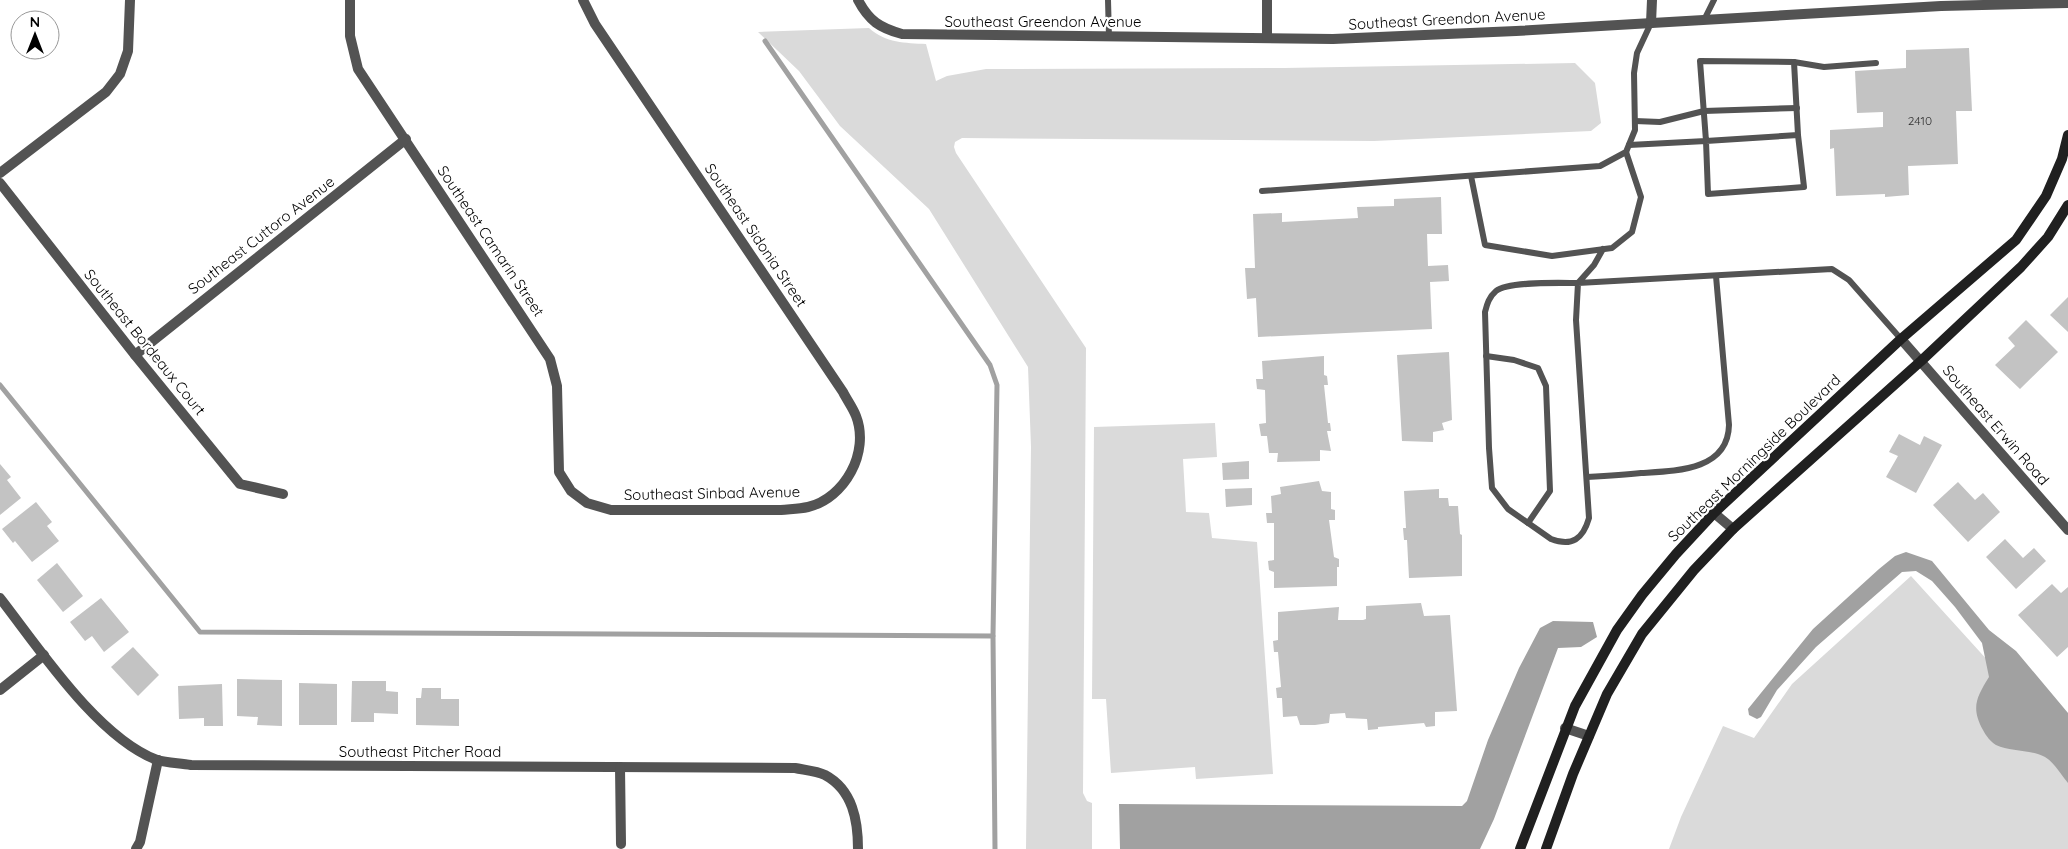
<svg xmlns="http://www.w3.org/2000/svg" width="2068" height="849" font-family="Quicksand,sans-serif">
  <style>
    .green { fill: #dadada }
    .water { fill: #a1a1a1 }
    .lines { fill: none; stroke-linecap: round; stroke-linejoin: round }
    .stream { stroke: #a1a1a1; stroke-width: 5 }
    .building { fill: #c3c3c3 }
    .lane { stroke: #535353; stroke-width: 6 }
    .street { stroke: #535353; stroke-width: 10 }
    .secondary { stroke: #202020; stroke-width: 10 }
    .labels { text-anchor: middle; dominant-baseline: central; stroke-width: 4.5; stroke-linejoin: round; paint-order: stroke }
    .number-label { font-size: 12px; fill: #313131 }
    .street-label { font-size: 15px; fill: #000; stroke: #fff }
  </style>
  <rect width="100%" height="100%" fill="#fff"/>
  <g class="green">
    <path d="M869,28C886,43 905,43 926,44L936,81L947,76L986,69L1284,68L1575,63L1595,83L1601,123L1591,131L1374,141L962,138L955,142L954,147L956,153L1086,348L1083,793L1087,801L1092,803V849H1026L1031,447L1028,367L929,209L840,126L799,71L758,32Z"/>
    <path d="M1215,423L1217,457L1183,459L1186,512L1209,513L1212,538L1257,542L1273,774L1196,779L1195,767L1111,773L1106,699H1092L1094,427Z"/>
    <path d="M1911,576L2068,749V849H1669L1681,817L1723,726L1754,738L1792,684Z"/>
  </g>
  <g class="water">
    <path d="M1906,552L1932,561L1989,630L2016,651L2068,713V783C2061,775 2054,762 2045,757C2029,749 2010,752 1996,745C1991,742 1986,736 1983,730C1971,708 1976,698 1989,677L1982,643L1955,607L1932,581L1916,571L1902,572L1816,647L1777,690L1761,717L1757,719L1749,715L1748,709L1813,629L1879,569L1895,556Z"/>
    <path d="M1553,621L1593,622L1597,637L1581,647L1558,648L1494,819L1480,849H1120L1119,804L1462,806L1467,801L1488,740L1519,668L1540,628Z"/>
  </g>
  <g class="lines">
    <g class="stream">
      <path d="M765,41L990,365L997,385L993,636L995,849"/>
      <path d="M0,385L200,632L993,636"/>
    </g>
  </g>
  <g class="building">
    <path d="M1969,48L1972,111H1956L1958,164L1908,166L1909,195L1885,197V194L1836,196L1834,148L1830,149V130L1883,127V112L1857,113L1855,71L1906,68V50Z"/>
    <path d="M1441,197L1442,234H1427L1428,266L1448,265L1449,281L1430,282L1432,329L1258,337L1256,298L1247,299L1245,268H1255L1253,214L1282,213V222L1358,218L1357,207L1394,206V199Z"/>
    <path d="M2068,297V332L2050,315Z"/>
    <path d="M2026,320L2058,352L2020,389L1995,365L2015,346L2008,338Z"/>
    <path d="M1449,352L1452,420L1442,423L1444,430L1433,432V442L1402,441L1397,355Z"/>
    <path d="M1324,356V375L1327,376L1328,385H1324L1328,423H1330L1331,431H1327L1331,451L1320,450V461L1277,462L1278,453H1269L1267,436H1261L1259,424L1266,423L1265,390L1257,389L1256,379H1263L1262,361Z"/>
    <path d="M1899,434L1920,445L1924,436L1942,445L1916,493L1886,477L1898,456L1889,452Z"/>
    <path d="M1249,461V479L1223,480L1222,463Z"/>
    <path d="M0,464L11,477L7,480L21,498L0,515Z"/>
    <path d="M1319,481L1322,491L1331,492V509L1335,510V520H1329L1334,557L1339,559V567H1337V586L1274,588V572L1269,570L1268,561L1274,560V523H1267L1266,513H1272L1271,496L1281,494L1280,487Z"/>
    <path d="M1958,482L1975,500L1983,493L2000,512L1968,542L1933,505Z"/>
    <path d="M1252,488V505L1226,507L1225,489Z"/>
    <path d="M1439,489V498H1448L1449,506H1458L1460,534L1462,535V576L1409,578L1407,540H1404L1403,528H1406L1404,491Z"/>
    <path d="M36,502L52,522L47,526L59,541L32,562L15,541L13,543L2,529Z"/>
    <path d="M2005,539L2023,558L2034,548L2046,561L2016,589L1986,557Z"/>
    <path d="M57,563L83,596L63,612L37,580Z"/>
    <path d="M2052,584L2061,593L2068,587V647L2057,657L2018,615Z"/>
    <path d="M101,598L129,632L104,652L92,636L85,641L70,622Z"/>
    <path d="M1421,603L1424,616L1450,615L1457,711L1435,712V726L1426,727L1424,723L1378,727V729L1368,730L1367,719L1346,718L1345,713L1330,714L1329,723L1315,725H1300L1297,716L1283,717L1282,698H1277L1276,688L1281,687L1278,652H1274L1273,641L1278,640V612L1339,607L1338,620H1363L1366,619V606Z"/>
    <path d="M133,647L159,675L138,696L111,667Z"/>
    <path d="M237,679L282,680V726L257,725L258,717L237,716Z"/>
    <path d="M352,681H386V691L398,692V714L374,713V722H351Z"/>
    <path d="M299,683L337,684V725H299Z"/>
    <path d="M222,684L223,726H204V718L179,719L178,686Z"/>
    <path d="M422,688H441V699H459V726L416,725V698H421Z"/>
  </g>
  <g class="lines">
    <g class="lane">
      <path d="M1108,0L1109,37"/>
      <path d="M1704,20L1714,0"/>
      <path d="M1794,62L1824,67L1876,63"/>
      <path d="M1635,121L1660,122L1704,111L1797,108"/>
      <path d="M1629,145L1706,141L1708,194L1804,187L1798,135L1706,141L1700,61L1794,62L1798,135"/>
      <path d="M1471,176L1485,245L1552,256L1612,248L1632,232L1641,197L1626,152"/>
      <path d="M1262,191L1600,166L1626,152L1635,130L1634,73L1637,53L1651,23"/>
      <path d="M1603,249L1594,265L1578,283C1561,283 1508,281 1496,291C1489,297 1487,304 1485,312L1489,448L1492,488L1508,509L1551,539C1572,547 1583,539 1589,518L1576,320L1578,283L1832,269L1849,280L1901,339"/>
      <path d="M1486,356L1514,360L1538,368L1546,386L1550,491L1528,523"/>
      <path d="M1587,477C1605,476 1623,475 1641,473C1675,471 1728,471 1729,425L1716,276"/>
    </g>
    <g class="street">
      <path d="M350,0V36L358,69L550,359L557,386L559,472L571,491L587,503L611,510H781C790,509 799,509 808,507C845,498 870,452 856,416C853,408 847,400 843,392L595,24L583,0"/>
      <path d="M858,0C869,21 880,28 902,34L1333,39L1516,31L1941,6L2068,3"/>
      <path d="M1651,23L1652,0"/>
      <path d="M1267,37V0"/>
      <path d="M0,173L106,92L120,74L128,51L130,0"/>
      <path d="M0,183L135,355L240,484L283,494"/>
      <path d="M1901,339L2068,530"/>
      <path d="M135,355L406,139"/>
      <path d="M1714,513L1733,529"/>
      <path d="M0,598C39,648 97,737 157,760C167,763 180,763 191,765L795,768C805,770 817,771 825,775C853,790 858,821 858,849"/>
      <path d="M0,690L44,655"/>
      <path d="M1565,728L1589,736"/>
      <path d="M620,767L621,844"/>
      <path d="M136,849L140,842L158,760"/>
    </g>
    <g class="secondary">
      <path d="M1520,849L1575,706L1617,630L1642,595L1676,554L1714,513L1901,339L2016,240L2046,196L2062,159L2068,135"/>
      <path d="M1546,849L1573,774L1607,694L1642,634L1694,570L1733,529L1921,361L2021,267L2048,237L2068,205"/>
    </g>
  </g>
  <g class="labels">
    <g class="number-label">
      <text x="1920" y="120">2410</text>
    </g>
    <g class="street-label">
      <text transform="translate(1447 19) rotate(-3)">Southeast Greendon Avenue</text>
      <text x="1043" y="21">Southeast Greendon Avenue</text>
      <text transform="translate(261 235) rotate(-38)">Southeast Cuttoro Avenue</text>
      <text transform="translate(756 235) rotate(56)">Southeast Sidonia Street</text>
      <text transform="translate(491 241) rotate(56)">Southeast Camarin Street</text>
      <text transform="translate(145 342) rotate(51)">Southeast Bordeaux Court</text>
      <text transform="translate(1996 425) rotate(49)">Southeast Erwin Road</text>
      <text transform="translate(1754 458) rotate(-44)">Southeast Morningside Boulevard</text>
      <text transform="translate(712 493) rotate(-1)">Southeast Sinbad Avenue</text>
      <text x="420" y="751">Southeast Pitcher Road</text>
    </g>
  </g>
  <g transform="translate(35 35)"><circle r="24" fill="#ffffff" stroke="#999999"/>
  <path d="M0-4L9 19L0 12L-9 19Z" fill="#000000"/>
  <text y="-8" font-size="14" font-weight="bold" text-anchor="middle" fill="#000000">N</text>
  </g>
</svg>
